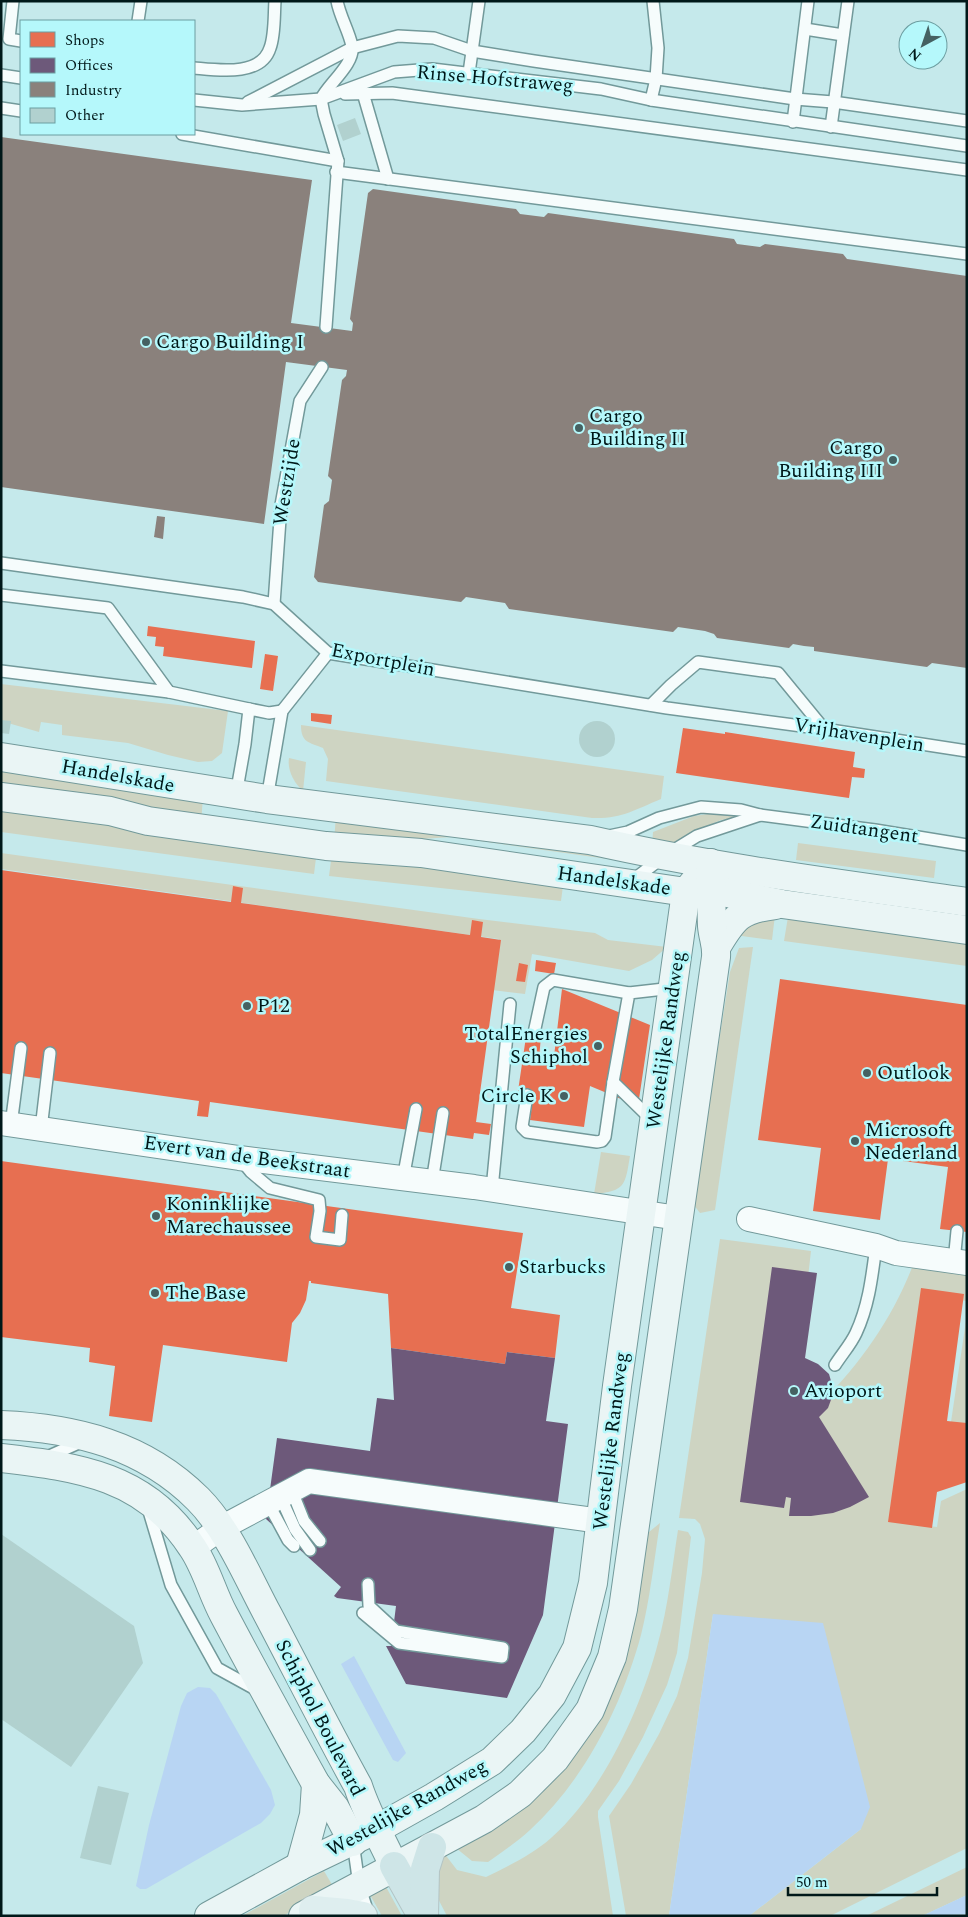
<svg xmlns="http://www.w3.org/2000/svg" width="968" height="1917" font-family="Spectral,serif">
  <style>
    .green { fill: #ced4c2 }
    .water { fill: #b8d5f3 }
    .shops { fill: #e76f51 }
    .offices { fill: #6d597a }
    .industry { fill: #8a817c }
    .building { fill: #b1d1cf }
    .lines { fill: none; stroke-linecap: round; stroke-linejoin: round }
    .lane-casing { stroke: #72999a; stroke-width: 14 }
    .street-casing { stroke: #72999a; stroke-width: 26 }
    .secondary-casing { stroke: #72999a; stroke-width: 30 }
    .primary-casing { stroke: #b3c4c5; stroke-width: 30 }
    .highway-casing { stroke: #b3c4c5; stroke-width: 30 }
    .lane { stroke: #f6fcfc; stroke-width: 11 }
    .street { stroke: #f6fcfc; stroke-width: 24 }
    .secondary { stroke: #eaf5f5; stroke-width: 28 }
    .primary { stroke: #deeeef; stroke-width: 28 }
    .highway { stroke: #cee5e7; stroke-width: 28 }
    .poi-dot { fill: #456162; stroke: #b5f8fb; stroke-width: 2 }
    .labels { text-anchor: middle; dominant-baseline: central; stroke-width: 5; stroke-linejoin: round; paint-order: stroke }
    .street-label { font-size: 20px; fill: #001819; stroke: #b5f8fb }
    .poi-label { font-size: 20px; fill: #001819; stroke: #b5f8fb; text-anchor: start }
  </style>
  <rect width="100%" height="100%" fill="#c5e9eb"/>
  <g class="green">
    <path d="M1,684L228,711L222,753L212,761L198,762L168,755L128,743L62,735V725L41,722L39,732L1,721Z"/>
    <path d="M301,725L664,776L661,799C634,810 622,819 592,818L326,781L328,759L323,748C309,742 301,743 301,725Z"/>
    <path d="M289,758L306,762L303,791C294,783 287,770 289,758Z"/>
    <path d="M1,768L203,796L201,824L1,785Z"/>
    <path d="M1,810L317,850L314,874L1,832Z"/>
    <path d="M722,812L747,816L721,820L689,834L669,846H652L653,832L694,816Z"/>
    <path d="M336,815L616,854L615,860L452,837L343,844L334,842Z"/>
    <path d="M798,843L936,861L934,878L796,860Z"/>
    <path d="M1,853L479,919L595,933L608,940L667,947L652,960L629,971L532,954L525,994L492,990L499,939L1,869Z"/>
    <path d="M332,853L563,886L561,901L329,876Z"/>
    <path d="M775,915L772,940L734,935L740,929Z"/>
    <path d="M788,917L967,942V966L784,941Z"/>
    <path d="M753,947L715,1210L700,1213L693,1204L730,972L739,948Z"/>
    <path d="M601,1152L630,1156C625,1186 625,1191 594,1194Z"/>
    <path d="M720,1239L811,1251L798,1365L822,1402C861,1363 893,1317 913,1265L967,1272V1301L935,1296L903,1523L937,1527L941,1501L967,1489V1848L830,1916H749L861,1829L713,1614L669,1916H626L609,1816L631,1784L659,1734L677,1696L688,1658L702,1573L705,1539L700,1524L695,1519L679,1518Z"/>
    <path d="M967,1314V1424L951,1422Z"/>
    <path d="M660,1523C654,1561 650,1599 641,1635C621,1708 585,1779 530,1830C517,1842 502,1852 488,1862L472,1861L456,1848L556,1777L645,1539L649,1532Z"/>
    <path d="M678,1530L688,1532L691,1537L677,1653L667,1685L643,1737L619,1781L598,1811V1817L613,1916H447L434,1891L433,1870L444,1853L457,1870L486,1877C508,1866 532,1855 551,1838C602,1793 641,1709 658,1643C668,1607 672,1568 678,1530Z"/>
    <path d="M967,1867V1895L922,1916H866Z"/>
    <path d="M324,1871L334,1888L283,1916H242Z"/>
    <path d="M385,1885L402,1916H382L369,1893Z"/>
  </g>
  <g class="water">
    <path d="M713,1614L823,1623L870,1807L861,1829L749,1916H669Z"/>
    <path d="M354,1656L406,1753L398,1762L393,1760L341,1664Z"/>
    <path d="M198,1687L210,1688L216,1694L271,1790L275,1805L270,1814L261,1823L146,1889H140L136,1886L149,1825L181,1706L187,1693Z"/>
    <path d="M967,1895V1914L922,1916Z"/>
  </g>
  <g class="shops">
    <path d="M148,626L255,641L252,668L163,656L164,647L155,646L156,637L147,636Z"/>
    <path d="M265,654L278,656L273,691L260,689Z"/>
    <path d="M311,713L332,715L331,724L311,721Z"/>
    <path d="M683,728L725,734V732L855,752L853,767L865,769L864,778L852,777L849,798L676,773Z"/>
    <path d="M1,870L231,902L233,886L243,888L241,903L470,935L472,920L483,922L481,937L501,940L476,1122L491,1124L489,1135L474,1133L473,1139L210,1102L208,1117L197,1116L199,1101L1,1073Z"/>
    <path d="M536,960L556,963L554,974L535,971Z"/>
    <path d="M519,963L528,965L525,982L516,981Z"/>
    <path d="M780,979L967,1005V1232L940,1229L948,1167L888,1159L880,1220L813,1211L821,1148L758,1140Z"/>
    <path d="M562,989L650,1025L638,1106L590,1086L584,1127L530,1120L533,1097L518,1091L527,1030L541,1036L539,1059L553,1065Z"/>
    <path d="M1,1161L523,1233L511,1308L560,1315L555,1358L507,1352L505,1364L391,1348L388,1294L311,1283V1281H309L306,1300L300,1313L292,1323L287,1362L163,1345L152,1422L109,1416L115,1366L89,1362L90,1348L1,1337Z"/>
    <path d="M921,1288L964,1294L947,1421L967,1423V1482L937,1492L932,1528L888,1522Z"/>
  </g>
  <g class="offices">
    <path d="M772,1267L817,1273L805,1358L818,1364L829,1374L833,1388L832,1397L828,1408L819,1417L869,1497L850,1507L833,1513L811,1516H789L791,1498L786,1497L784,1508L740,1502Z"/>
    <path d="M391,1348L505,1364L507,1352L555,1358L546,1421L568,1424L543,1615L507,1698L406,1684L386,1646H391L396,1606L337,1598L334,1596L341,1587L266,1519L277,1438L370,1451L377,1398L394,1400Z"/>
  </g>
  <g class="industry">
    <path d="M1,137L312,180L291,323L352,331L353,323L350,319L368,193L373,189L516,209L520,214L544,217L548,213L734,239L737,244L760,247L765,244L843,254L847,259L967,276V668L932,663L927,667L814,651V647L804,646L793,644L789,648L717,638L714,634L705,631L678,627L673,632L509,609L505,603L466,597L461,602L318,582L314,577L324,505L329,501L332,480L328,476L342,380L346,376L347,370L286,362L264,524L1,487Z"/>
    <path d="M157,516L165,517L163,539L154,537Z"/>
  </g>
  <g class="building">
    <path d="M355,118L361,134L343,141L337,125Z"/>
    <path d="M1,720L11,721L9,734L1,733Z"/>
    <circle cx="597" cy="739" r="18"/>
    <path d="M1,1534L134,1626L143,1663L71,1767L1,1719Z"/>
    <path d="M98,1786L129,1793L111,1865L80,1858Z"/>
  </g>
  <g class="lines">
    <defs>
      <g id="lane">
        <path d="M13,1L9,39L21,41"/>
        <path d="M138,21L141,1"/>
        <path d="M805,29L843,35"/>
        <path d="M194,68C217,70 261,77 270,48C275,35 274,15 275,1"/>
        <path d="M469,73L479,1"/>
        <path d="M1,75L21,78"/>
        <path d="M363,93L388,179"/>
        <path d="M345,94L392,93L967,170"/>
        <path d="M321,99L324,114L338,161L326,327"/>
        <path d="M321,99C328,84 355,64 352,46C349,31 340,17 337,1"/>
        <path d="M194,100L242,105L321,99L394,72L432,69L601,89L651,100L967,146"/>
        <path d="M651,100L656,79L658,48L653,1"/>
        <path d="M248,102L352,48L398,36L434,38L472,51L534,61L795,99L833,102L967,121"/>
        <path d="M1,108L21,111"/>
        <path d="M793,122L808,1"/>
        <path d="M831,127L848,1"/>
        <path d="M182,134L338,161"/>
        <path d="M336,172L967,254"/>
        <path d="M1,563L243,597L274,604L328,653L667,708L824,729L967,751"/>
        <path d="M1,595L108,608L169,692"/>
        <path d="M274,604L281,505L300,401L322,367"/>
        <path d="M1,671L169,692L249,709L245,744L236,795"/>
        <path d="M651,705L671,685L698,662L778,673L824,729"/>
        <path d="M249,709L269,713L282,711"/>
        <path d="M267,799L282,711L328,653"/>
        <path d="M609,836L628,832L659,818L701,807L741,810L760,815L875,830L967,845"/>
        <path d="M633,880L666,855L697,836L760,815"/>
        <path d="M534,1033L544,987L553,980L629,993"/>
        <path d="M527,1095L522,1127L527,1132L597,1142L602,1141L605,1137L613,1082"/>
        <path d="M652,1120L613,1082L629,993L673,988"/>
        <path d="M11,1125L21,1048"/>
        <path d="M41,1129L50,1053"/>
        <path d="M242,1161L251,1172L270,1188L319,1200L320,1211L316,1237L340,1240L342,1215"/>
        <path d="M403,1179L416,1109"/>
        <path d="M432,1182L443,1113"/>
        <path d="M492,1189L510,1004"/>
        <path d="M954,1262L957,1231"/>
        <path d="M835,1365C842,1354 851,1344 856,1333C869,1305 872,1276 876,1246"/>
        <path d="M45,1458L83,1441"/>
        <path d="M292,1491L304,1521L320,1541"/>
        <path d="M280,1496L295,1529L310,1550"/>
        <path d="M268,1503L288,1540L294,1546"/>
        <path d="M148,1508L171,1585L217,1668L257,1690"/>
        <path d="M363,1613L399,1643L502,1657L503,1648L396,1631L369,1606L368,1584"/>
        <path d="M353,1842L359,1885L369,1916"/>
      </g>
      <g id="street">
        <path d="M1,1123L239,1158L474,1187L678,1218"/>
        <path d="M749,1219L876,1246L896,1253L967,1263"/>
        <path d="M193,1548L221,1528L309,1481L601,1521"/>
      </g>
      <g id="secondary">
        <path d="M1,757L267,799L590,840C714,868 841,884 967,902"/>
        <path d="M1,797L110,811L148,821L326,846L421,853L686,892L713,890L782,904L967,930"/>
        <path d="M717,946C734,917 741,909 775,905"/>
        <path d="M1,1425C75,1428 144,1445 198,1499C228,1529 248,1578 268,1615C298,1672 327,1730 358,1786C367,1814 382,1840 394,1866"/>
        <path d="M1,1458C79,1467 146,1476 192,1547C206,1567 212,1593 224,1615C254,1672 285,1728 316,1784L335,1808L353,1842"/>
        <path d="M300,1866L314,1815L316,1784"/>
        <path d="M209,1916L300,1866L377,1829L434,1797L492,1761L523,1731L552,1695L577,1648L593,1583L617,1386L686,892L710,863"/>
        <path d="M303,1916L484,1819L520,1794L555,1759L590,1710L612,1657L623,1609L716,957C717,945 713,938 712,926C711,905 712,885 710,863"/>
      </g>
      <path id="primary" d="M313,1910L347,1913L363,1916"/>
      <g id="highway">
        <path d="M394,1866L422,1916"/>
        <path d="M424,1916L425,1869L432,1847"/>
      </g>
    </defs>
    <use href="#lane" class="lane-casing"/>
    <use href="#street" class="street-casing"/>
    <use href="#secondary" class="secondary-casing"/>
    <use href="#primary" class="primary-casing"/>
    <use href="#highway" class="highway-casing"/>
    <use href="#lane" class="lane"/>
    <use href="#street" class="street"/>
    <use href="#secondary" class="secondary"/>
    <use href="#primary" class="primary"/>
    <use href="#highway" class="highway"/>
  </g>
  <g class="poi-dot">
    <circle cx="146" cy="342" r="5"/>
    <circle cx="579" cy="428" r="5"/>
    <circle cx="893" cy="460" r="5"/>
    <circle cx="247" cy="1006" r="5"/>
    <circle cx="598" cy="1046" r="5"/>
    <circle cx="867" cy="1073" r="5"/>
    <circle cx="564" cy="1096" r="5"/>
    <circle cx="855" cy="1141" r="5"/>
    <circle cx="156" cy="1216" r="5"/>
    <circle cx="509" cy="1267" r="5"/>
    <circle cx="155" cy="1293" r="5"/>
    <circle cx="794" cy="1391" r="5"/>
  </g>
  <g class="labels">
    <g class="street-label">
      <text transform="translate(495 79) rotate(5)">Rinse Hofstraweg</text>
      <text transform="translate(287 482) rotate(-81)">Westzijde</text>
      <text transform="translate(383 660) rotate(11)">Exportplein</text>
      <text transform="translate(859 735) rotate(9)">Vrijhavenplein</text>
      <text transform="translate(118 776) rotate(10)">Handelskade</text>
      <text transform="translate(864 829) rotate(8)">Zuidtangent</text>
      <text transform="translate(614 881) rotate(8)">Handelskade</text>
      <text transform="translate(666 1040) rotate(-82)">Westelijke Randweg</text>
      <text transform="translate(247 1157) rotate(8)">Evert van de Beekstraat</text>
      <text transform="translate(611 1441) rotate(-83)">Westelijke Randweg</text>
      <text transform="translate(320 1718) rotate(63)">Schiphol Boulevard</text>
      <text transform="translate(407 1808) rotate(-29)">Westelijke Randweg</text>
    </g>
    <g class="poi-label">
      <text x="156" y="342">Cargo Building I</text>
      <text x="589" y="416">Cargo<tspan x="589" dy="23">Building II</tspan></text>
      <text x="883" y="448" text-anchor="end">Cargo<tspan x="883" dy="23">Building III</tspan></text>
      <text x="257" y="1006">P12</text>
      <text x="588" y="1034" text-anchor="end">TotalEnergies<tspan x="588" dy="23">Schiphol</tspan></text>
      <text x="877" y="1073">Outlook</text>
      <text x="554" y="1096" text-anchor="end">Circle K</text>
      <text x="865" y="1130">Microsoft<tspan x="865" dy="23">Nederland</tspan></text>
      <text x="166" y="1204">Koninklijke<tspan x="166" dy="23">Marechaussee</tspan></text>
      <text x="519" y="1267">Starbucks</text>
      <text x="165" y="1293">The Base</text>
      <text x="804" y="1391">Avioport</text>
    </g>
  </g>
  <rect width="968" height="1917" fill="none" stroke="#001819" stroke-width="5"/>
  <rect x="20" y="20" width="175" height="115" fill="#b5f8fb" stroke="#6d9ea1"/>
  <rect x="30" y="32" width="25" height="15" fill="#e76f51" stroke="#6d9ea1"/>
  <text x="65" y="45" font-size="15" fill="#001819">Shops</text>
  <rect x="30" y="58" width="25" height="15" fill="#6d597a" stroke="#6d9ea1"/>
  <text x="65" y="70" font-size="15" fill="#001819">Offices</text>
  <rect x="30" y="82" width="25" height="15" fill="#8a817c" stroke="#6d9ea1"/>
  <text x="65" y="95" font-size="15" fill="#001819">Industry</text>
  <rect x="30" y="108" width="25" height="15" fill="#b1d1cf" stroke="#6d9ea1"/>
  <text x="65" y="120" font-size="15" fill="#001819">Other</text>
  <g transform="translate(923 45) rotate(220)"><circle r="24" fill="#b5f8fb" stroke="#6d9ea1"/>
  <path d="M0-4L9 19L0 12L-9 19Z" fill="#456162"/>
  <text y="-8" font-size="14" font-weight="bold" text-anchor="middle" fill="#001819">N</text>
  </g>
  <path d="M788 1887v8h149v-8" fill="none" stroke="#001819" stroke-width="2.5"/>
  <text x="796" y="1887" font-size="15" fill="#001819" stroke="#b5f8fb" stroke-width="4" paint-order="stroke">50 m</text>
</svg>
